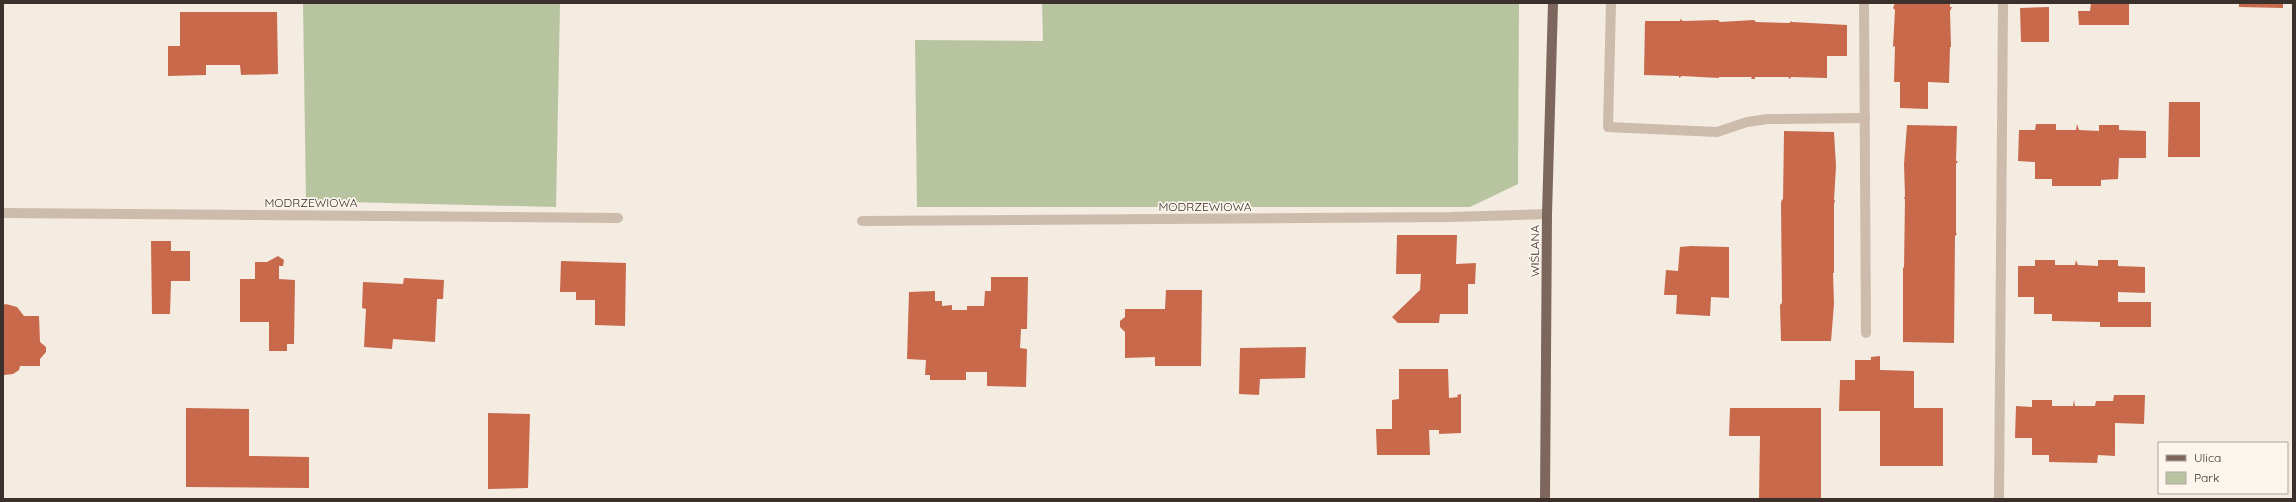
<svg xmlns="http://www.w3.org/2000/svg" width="2296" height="502" font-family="Quicksand,sans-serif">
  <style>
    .green { fill: #b8c4a0 }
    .building { fill: #c8694b }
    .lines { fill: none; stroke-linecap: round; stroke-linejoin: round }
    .minor { stroke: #cdbbac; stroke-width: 10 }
    .major { stroke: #7d675c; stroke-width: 10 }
    .labels { text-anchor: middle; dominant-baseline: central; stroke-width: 3.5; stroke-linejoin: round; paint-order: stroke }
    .street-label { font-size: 12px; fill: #3b302b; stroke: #fbf5ee }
  </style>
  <rect width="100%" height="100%" fill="#f4ebe1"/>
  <g class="green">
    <path d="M303,3H560L556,207L306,201Z"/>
    <path d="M1042,3H1519L1518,184L1470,207H917L915,40L1043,41Z"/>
  </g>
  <g class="building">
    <path d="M1895,3H1950V7H1952L1950,11L1951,47H1950L1949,83L1928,82V109L1900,108V82H1894L1895,46L1893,47L1895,10L1893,8Z"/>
    <path d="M2091,3H2129V25H2079L2078,11H2090Z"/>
    <path d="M2239,3H2283V8L2239,7Z"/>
    <path d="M2049,7V42H2021L2020,8Z"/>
    <path d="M180,12H277L278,74L241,75L240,65H206V75L168,76V46H180Z"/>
    <path d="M1680,19L1683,21L1718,20L1720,22L1754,20L1756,22L1789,23L1792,21V22L1847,25V56H1827V78L1791,77L1790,79L1788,77H1755V79H1751L1752,77H1719V78L1682,76L1679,78V76L1644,75L1645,21H1680Z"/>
    <path d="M2169,102H2200V157H2168Z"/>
    <path d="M2036,124H2056V130H2076L2077,124L2079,130L2099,131V125H2119V130L2146,131V158H2119L2118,179L2101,180V186H2052V179H2035V162L2018,161L2019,130H2035Z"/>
    <path d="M1907,125L1957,126L1956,161H1958L1956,164V233L1957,234L1955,236L1954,343L1903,342V267L1904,268L1905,199H1904L1905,196L1904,164Z"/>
    <path d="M1784,131L1834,132L1836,166L1834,200H1835L1834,204V273H1833L1834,304L1831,341H1781L1780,305L1782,303L1781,203L1782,199L1783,200Z"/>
    <path d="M1397,235H1457L1456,264L1476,263L1475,284H1468V314H1440L1439,323H1398L1392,317L1420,290L1421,274H1396Z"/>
    <path d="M151,241H171V251H190V281H171L170,314H152Z"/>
    <path d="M1691,246L1729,247V298L1711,297L1710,316L1676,314L1677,295H1664L1666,270L1678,271L1680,247Z"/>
    <path d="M278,256L284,260L283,266H279V279L295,280L294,344H287V351H269V322H240V279H255V262H267Z"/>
    <path d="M2035,260H2055V265H2075L2076,260L2078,265L2098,266V260H2118V266L2145,267V293L2118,292V302H2151V327H2100V322L2052,321V314H2034V297H2018V266H2035Z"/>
    <path d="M561,261L626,263L625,326L595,325V300H576V292H560Z"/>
    <path d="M991,277H1028L1027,329H1021L1020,348L1027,349L1026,387L987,386V372H966V380H930V375H925L926,360L907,359L909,292L935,291V301H942V306L952,305V310H967V306H984L985,291H991Z"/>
    <path d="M404,278L444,280L443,299H437L435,342L393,339L392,349L364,347L366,309L362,308L363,282L403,284Z"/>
    <path d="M1166,290H1202L1201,366H1155V357L1125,358V332L1120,327V321L1125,317V309H1165Z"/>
    <path d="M6,304L17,307L24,316H39L40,342L46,347V352L40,359V366H20L19,370L13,374L4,375L3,305Z"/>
    <path d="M1306,347L1305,378L1260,379L1259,395L1239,394L1240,348Z"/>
    <path d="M1880,356V370L1914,371V408H1943V466H1880V411H1839L1840,380H1855V360H1871V357Z"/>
    <path d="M1399,369H1448L1449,398L1458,397L1457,395L1461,394V433L1439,434V430H1429L1430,455H1377L1376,429H1392V400L1399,399Z"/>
    <path d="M2114,395H2145L2144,424L2115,423V456L2098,455L2097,463L2049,462V455H2032V438H2015L2016,406L2032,407V400H2052V406H2073L2074,400L2075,406H2095L2096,401H2113Z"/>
    <path d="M186,408L249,409V456L309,457V488L186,487Z"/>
    <path d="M1730,408H1821V499H1759L1760,436H1729Z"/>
    <path d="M488,413L530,414L528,488L488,489Z"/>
  </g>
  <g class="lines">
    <g class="minor">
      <path d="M1611,3L1608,127L1717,132L1747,122L1768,119L1865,118"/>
      <path d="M1864,3L1866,333"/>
      <path d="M3,213L618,218"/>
      <path d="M862,221L1451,217L1547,214"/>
      <path d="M1999,499L2003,3"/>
    </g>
    <path class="major" d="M1545,499L1547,214L1553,3"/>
  </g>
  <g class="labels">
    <g class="street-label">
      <text x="311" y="202">MODRZEWIOWA</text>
      <text x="1205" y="206">MODRZEWIOWA</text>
      <text transform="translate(1534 251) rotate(-90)">WIŚLANA</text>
    </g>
  </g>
  <rect width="2296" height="502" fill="none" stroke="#3b302b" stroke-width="8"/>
  <rect x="2158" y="442" width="130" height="52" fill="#fbf5ee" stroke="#aea6a0"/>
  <rect x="2166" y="455" width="20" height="6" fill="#7d675c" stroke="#aea6a0"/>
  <text x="2194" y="462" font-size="12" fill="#3b302b">Ulica</text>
  <rect x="2166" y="472" width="20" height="12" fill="#b8c4a0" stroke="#aea6a0"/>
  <text x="2194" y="482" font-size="12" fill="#3b302b">Park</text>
</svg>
